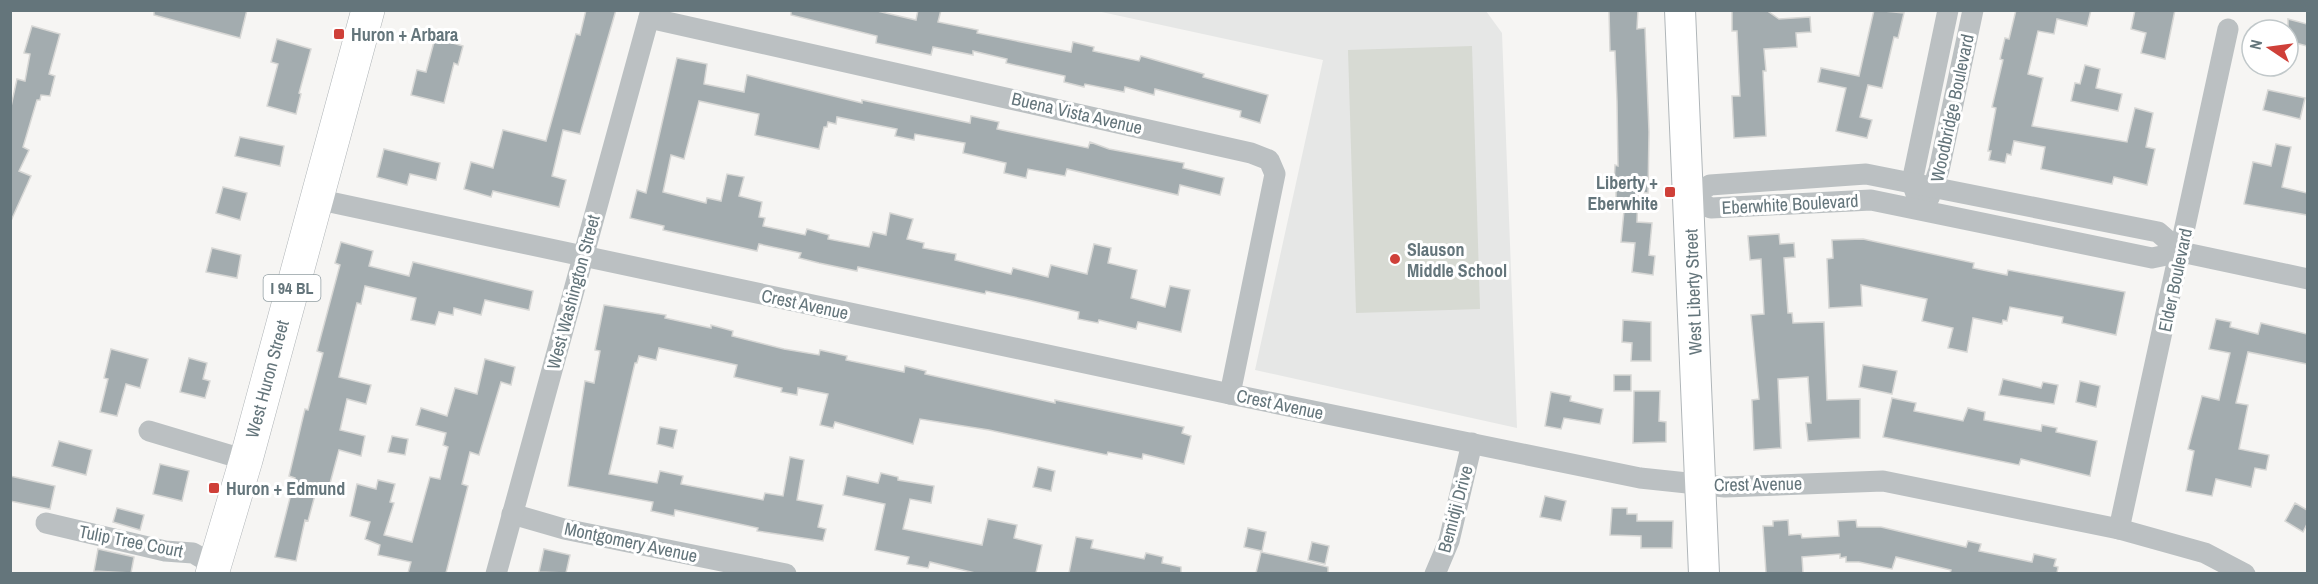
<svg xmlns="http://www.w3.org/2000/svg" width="2318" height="584" font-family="'Archivo Narrow',sans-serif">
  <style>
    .built { fill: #e6e7e6 }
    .green { fill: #d7dad3 }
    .building { fill: #a3acaf; stroke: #d7d7d5; stroke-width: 1.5 }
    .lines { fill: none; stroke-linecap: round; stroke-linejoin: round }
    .secondary-casing { stroke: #b0b6b9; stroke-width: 32 }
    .primary-casing { stroke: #afb4b7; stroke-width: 34 }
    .minor { stroke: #bbc0c2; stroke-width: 21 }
    .secondary { stroke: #fff; stroke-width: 30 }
    .primary { stroke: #fff; stroke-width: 33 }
    .poi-dot { fill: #cf4039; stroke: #fff; stroke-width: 2 }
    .labels { text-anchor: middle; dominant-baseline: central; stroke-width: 6; stroke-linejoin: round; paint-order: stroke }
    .shield { fill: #fff; stroke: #929ea3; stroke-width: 1.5 }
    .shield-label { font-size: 16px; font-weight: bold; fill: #64757b }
    .poi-label { font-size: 18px; font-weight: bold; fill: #64757b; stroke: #fff; text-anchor: start }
    .street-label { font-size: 18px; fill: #64757b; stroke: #fff }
  </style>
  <rect width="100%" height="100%" fill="#f6f5f3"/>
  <path class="built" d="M1097,11H1486L1502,33L1517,428L1255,370L1323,60Z"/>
  <path class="green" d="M1472,46L1480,309L1356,313L1348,50Z"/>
  <g class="building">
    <path d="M154,10H247L240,38L154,15Z"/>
    <path d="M586,10H616L580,134L563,130L552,176L566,180L559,207L493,191L491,197L464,189L471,162L493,168L503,130L546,141L576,34L580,35Z"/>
    <path d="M791,10H873L916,20L918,10H941L938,22L978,30L977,33L1071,52L1073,42L1094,47L1093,51L1139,61L1141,56L1204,74L1203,77L1268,95L1260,123L1240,117L1241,111L1155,89L1154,95L1125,87L1124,92L1085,84L1084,87L1064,82L1065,76L1006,63L1007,59L973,51V55L933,47L931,55L876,43L877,36L791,15Z"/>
    <path d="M1609,10H1638L1637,29L1645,28L1649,132L1648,193L1638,192L1637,222L1652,223L1649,255L1655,256L1653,275L1632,272L1635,243L1621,242L1625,200H1616V185H1614L1615,165L1618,166L1617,101L1615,51H1610Z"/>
    <path d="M1732,10H1766L1779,19L1810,17L1811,32L1796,33L1797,47L1764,49L1766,71H1763L1766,136L1734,138L1732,96H1740L1737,31H1732Z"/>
    <path d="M1874,10L1904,13L1898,38L1894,37L1882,88L1868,85L1860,117L1872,120L1867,138L1836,131L1846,88L1818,82L1821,68L1859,76Z"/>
    <path d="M2016,10H2091L2087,26L2057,19L2054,34L2038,31L2028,74L2043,78L2032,126L2127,142L2135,108L2153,113L2146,147L2155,149L2147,185L2114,177L2112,184L2041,169L2045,147L2014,141L2011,155L2007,154L2005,163L1989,160L1991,151H1988L1996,108L1992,107L2003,60L2000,59L2005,38L2009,39Z"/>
    <path d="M2135,10H2175L2165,59L2141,53L2146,33L2131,29Z"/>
    <path d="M2288,19L2307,24V46L2288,41Z"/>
    <path d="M32,26L60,34L49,74L55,76L50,96L41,95L40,100H37L23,147L29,150L19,171L31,176L10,223V111L17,79L25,81L30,54L24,53Z"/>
    <path d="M435,38L463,46L458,65L454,63L444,103L411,95L417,70L426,72Z"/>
    <path d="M277,39L311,49L299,93L301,94L296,114L267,106L278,64L271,62Z"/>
    <path d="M677,58L707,64L704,84L744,92L747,75L862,103V100L970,123L971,116L999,122L997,129L1088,148L1090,142L1109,149L1184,163L1183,168L1224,178L1220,195L1180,185L1178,195L1067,169L1065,176L1028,169L1026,178L1004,173L1006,163L963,153L965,143L915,134L914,140L895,136L897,129L837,117L836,124L828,122L827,127H824L819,149L755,135L759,114L699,101L684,159L671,155L663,192L706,203L707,198L721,201L727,174L744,177L739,196L762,202L759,217L765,218L763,226L805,235L807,229L829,235L828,239L869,247L873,232L886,235L890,213L913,219L907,239L924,243L923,248L956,254L955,260L1011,274L1013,268L1048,277L1051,265L1087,274L1094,244L1111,248L1108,263L1137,270L1131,298L1165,307L1170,286L1190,290L1181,332L1138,322L1136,329L1099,320L1098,323L1078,319L1079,312L1028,300L986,291L985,294L858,267L857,271L819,263L799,258L801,253L759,244L757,251L663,230L664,226L630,218L637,190L646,193Z"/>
    <path d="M2085,65L2100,69L2096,88L2122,94L2118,111L2071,101L2075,83L2080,84Z"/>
    <path d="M2268,90L2305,98L2300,119L2263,110Z"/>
    <path d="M240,137L284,146L280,166L235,156Z"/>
    <path d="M2276,144L2291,147L2282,187L2307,193V215L2244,204L2253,162L2271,166Z"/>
    <path d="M384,149L440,163L436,180L410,174L407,185L377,177Z"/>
    <path d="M223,187L247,193L240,220L216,213Z"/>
    <path d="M1779,234L1780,244L1794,243L1795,257L1784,258L1788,313H1792L1793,323L1824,322L1827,400L1860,399V438L1808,441L1806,423H1811L1808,377L1778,379L1781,448L1754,450L1752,400L1759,399L1751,315L1764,314L1761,259L1750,260L1748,236Z"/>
    <path d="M1863,239L1974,263L1973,268L2007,275L2008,270L2125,292L2116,335L2062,323L2063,317L2010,307L2007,321L2003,320L2002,324L1973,318L1967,352L1948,348L1953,328L1922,321L1927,299L1861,285L1862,306L1829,308L1827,259L1833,258L1832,240Z"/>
    <path d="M341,242L373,251L369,266L409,276L413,262L533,291L529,310L485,300L481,315L454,308L453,315L439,312L435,325L411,320L416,298L365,286L361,304L357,303L339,377L371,385L366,404L347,399L340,430L365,436L361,456L339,450L329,487L318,484L308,521L305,520L296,561L275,557L295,478L289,476L305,409L308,410L323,353L317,351L340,265L335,263Z"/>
    <path d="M212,248L241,255L237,278L206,272Z"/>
    <path d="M604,305L666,315L665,318L711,328V325L733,331L732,336L784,349L819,355L820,350L847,356L846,360L904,372L905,366L926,371L925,374L1055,403V400L1175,425L1184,427L1182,433L1191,436L1184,464L1143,454L1142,459L1108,452L1107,455L989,430L920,419L913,444L835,422L833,428L820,425L828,394L798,388L797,395L781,392L782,388L734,377L737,365L659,348L656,360L639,356L637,363H635L609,474L657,483L660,471L683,476L681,484L763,500L765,493L783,496L790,457L804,460L797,500L823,505L818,527L826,529L823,541L757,531L758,528L675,510L674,516L651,511L653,502L568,486L585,381L594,383L600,351L595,350Z"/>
    <path d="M2216,319L2231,322L2230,327L2258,334L2261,323L2307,334V364L2248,352L2236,403L2248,405L2239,449L2269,455L2266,470L2255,468L2251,487L2216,479L2212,496L2186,491L2194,451L2188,449L2202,396L2219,400L2230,353L2209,349Z"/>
    <path d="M1623,320L1651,322V361H1631L1632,343L1622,342Z"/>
    <path d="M111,349L148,359L140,388L126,384L117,416L100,412L108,379L104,378Z"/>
    <path d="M189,358L207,363L203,379L210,381L205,398L180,392Z"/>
    <path d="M485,359L515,367L511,385L501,382L479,455L470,452L462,484L468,486L446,573H408L411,562L378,555L380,545L365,539L370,522L350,516L357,484L376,489L378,480L395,484L390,502L394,503L384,535L412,542L430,477L440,479L448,447L443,445L446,433L416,425L421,408L447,416L455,388L477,394Z"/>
    <path d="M1863,365L1897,371L1892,394L1859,387Z"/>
    <rect x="1614" y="375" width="17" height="16"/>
    <path d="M2003,379L2041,388L2043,382L2058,385L2054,404L1999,395Z"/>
    <path d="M2080,381L2100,386L2096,407L2076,402Z"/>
    <path d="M1634,391H1660L1659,421L1666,422V442L1633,443Z"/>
    <path d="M1551,392L1571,396L1570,401L1603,409L1600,424L1564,418L1561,429L1545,426Z"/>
    <path d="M1892,398L1916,403L1914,411L1963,421L1968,408L1985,412L1984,420L2041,431L2042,425L2057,428L2056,432L2097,441L2090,476L2021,459L2019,465L1883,437Z"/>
    <path d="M660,427L677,430L673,448L657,444Z"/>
    <path d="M392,436L408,439L405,455L388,452Z"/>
    <path d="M59,441L92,450L86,475L52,466Z"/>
    <path d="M160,464L189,471L182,501L153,494Z"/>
    <path d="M1038,467L1055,471L1051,491L1033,487Z"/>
    <path d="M881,473L898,477V480L934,486L931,503L910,499L903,529L982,545L988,519L1017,525L1014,538L1042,545L1036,573H975L930,562L928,568L907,564L909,557L875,550L885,504L843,495L847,476L878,483Z"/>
    <path d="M10,476L55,486L50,509L10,501Z"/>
    <path d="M1545,496L1566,501L1561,521L1540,517Z"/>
    <path d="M2295,503L2307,510V524L2303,532L2285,521Z"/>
    <path d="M117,508L144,515L140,530L113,522Z"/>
    <path d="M1612,508H1627V514H1637V521H1673L1672,548H1641V536L1610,535Z"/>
    <path d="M1788,520L1789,535L1801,534L1802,538L1839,536L1838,521L1856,520L1857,527H1881L1966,547L1968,541L1981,544L1979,551L2032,562L2034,554L2056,559L2054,566L2058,567L2057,573H1950L1951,570L1896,557L1892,569L1859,562H1846V557L1840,558V554L1802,557L1803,573H1766L1763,526H1773V521Z"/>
    <path d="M1248,528L1266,532L1262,551L1244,547Z"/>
    <path d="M1076,537L1093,540L1091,548L1144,559L1146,553L1163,557L1162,563L1181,567V573H1069Z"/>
    <path d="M1312,542L1329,546L1325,564L1308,560Z"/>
    <path d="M98,549L134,557L131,573L94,571Z"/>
    <path d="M544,549L570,555L566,573L539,572Z"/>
    <path d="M1261,552L1328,567V573H1256Z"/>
  </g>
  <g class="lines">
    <defs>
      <path id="secondary" d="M1680,10L1704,574"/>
      <path id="primary" d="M212,574L246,460L368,10"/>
    </defs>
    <use href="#secondary" class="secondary-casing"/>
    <use href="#primary" class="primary-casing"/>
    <g class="minor">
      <path d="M649,18L1251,153L1269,160L1275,174L1230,394"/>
      <path d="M1916,194L1912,182L1948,10"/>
      <path d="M1929,198L1939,170L1973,10"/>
      <path d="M316,199L1230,394L1640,478L1725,487L1883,481L2119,529L2205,553L2245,574"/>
      <path d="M1689,199L1711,208L1871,200L2152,258L2181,252L2308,279"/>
      <path d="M1689,199L1710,185L1866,174L2158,232L2181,252"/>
      <path d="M149,431L246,460"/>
      <path d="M512,514L564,529L786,574"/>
      <path d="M46,523L165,551L193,553L214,565"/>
      <path d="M2119,529L2228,29"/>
      <path d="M496,574L651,10"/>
      <path d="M1435,574L1449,541L1472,443"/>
    </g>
    <use href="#secondary" class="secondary"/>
    <use href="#primary" class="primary"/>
  </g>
  <g class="poi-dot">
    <rect x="333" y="28" width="12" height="12" rx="3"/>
    <rect x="1664" y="186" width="12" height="12" rx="3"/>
    <circle cx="1395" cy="259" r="6"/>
    <rect x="208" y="482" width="12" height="12" rx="3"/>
  </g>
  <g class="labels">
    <rect class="shield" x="263.5" y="275" width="57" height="26" rx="4.5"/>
    <g class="shield-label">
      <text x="292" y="288">I 94 BL</text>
    </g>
    <g class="poi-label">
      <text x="351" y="34">Huron + Arbara</text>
      <text x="1658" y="182" text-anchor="end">Liberty +<tspan x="1658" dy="21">Eberwhite</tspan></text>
      <text x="1407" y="249">Slauson<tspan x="1407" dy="21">Middle School</tspan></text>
      <text x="226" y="488">Huron + Edmund</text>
    </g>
    <g class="street-label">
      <text transform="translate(1952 108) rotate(-78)">Woodbridge Boulevard</text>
      <text transform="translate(1077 113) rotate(13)">Buena Vista Avenue</text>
      <text transform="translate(1790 204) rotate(-3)">Eberwhite Boulevard</text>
      <text transform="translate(2175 280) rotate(-78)">Elder Boulevard</text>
      <text transform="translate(573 292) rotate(-75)">West Washington Street</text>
      <text transform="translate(1693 292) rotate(-92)">West Liberty Street</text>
      <text transform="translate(805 304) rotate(12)">Crest Avenue</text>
      <text transform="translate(267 379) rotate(-75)">West Huron Street</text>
      <text transform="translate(1280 404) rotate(12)">Crest Avenue</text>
      <text transform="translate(1758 484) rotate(-1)">Crest Avenue</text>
      <text transform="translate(1455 509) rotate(-75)">Bemidji Drive</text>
      <text transform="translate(131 541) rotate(11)">Tulip Tree Court</text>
      <text transform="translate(631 542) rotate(12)">Montgomery Avenue</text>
    </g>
  </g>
  <rect width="2318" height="584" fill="none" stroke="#64757b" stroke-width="24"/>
  <g transform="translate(2270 48) rotate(283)"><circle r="28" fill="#ffffff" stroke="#c1c8ca" stroke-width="1.5"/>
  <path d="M0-4.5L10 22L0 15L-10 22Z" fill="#cf4039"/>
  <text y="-9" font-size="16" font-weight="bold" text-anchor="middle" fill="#64757b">N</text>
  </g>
</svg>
